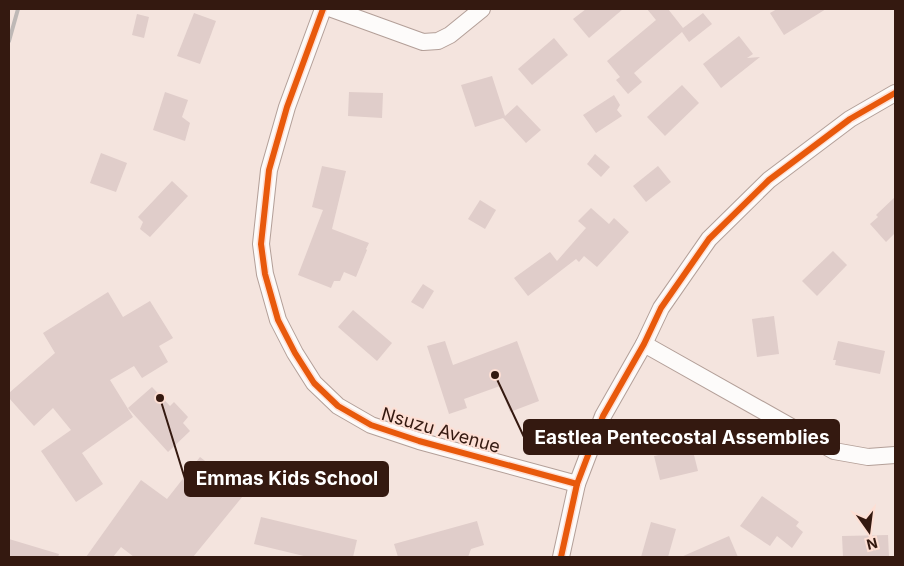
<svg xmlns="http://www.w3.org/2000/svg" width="904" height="566" font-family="Inter,sans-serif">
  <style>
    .building { fill: #e0cdca }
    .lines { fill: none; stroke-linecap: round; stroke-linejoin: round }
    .minor-casing { stroke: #b39f98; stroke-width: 18 }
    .minor { stroke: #fdfbfa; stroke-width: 16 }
    .rail { stroke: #beb8b6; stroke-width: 4 }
    .cycleway-casing { stroke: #fedfd4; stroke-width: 9 }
    .cycleway { stroke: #e8590c; stroke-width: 6 }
    .labels { text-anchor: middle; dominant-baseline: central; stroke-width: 4; stroke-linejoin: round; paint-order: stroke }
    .street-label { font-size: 18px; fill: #341910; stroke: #fedfd4 }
    .leader { fill: none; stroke: #341910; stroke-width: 2 }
    .callout-dot { fill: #341910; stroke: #fedfd4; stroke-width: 2 }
    .callout { fill: #341910; stroke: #341910; stroke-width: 2 }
    .callout-label { font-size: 19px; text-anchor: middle; font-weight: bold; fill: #fff }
  </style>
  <rect width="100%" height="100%" fill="#f4e4de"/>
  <g class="building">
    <path d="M586,9H623L589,38L573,19Z"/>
    <path d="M647,9H668L683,28L703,13L712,24L689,42L682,32L634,73L642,82L628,94L616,80L620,77L607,61L656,20Z"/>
    <path d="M777,9H826L784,35L770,13Z"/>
    <path d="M194,13L216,21L200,64L177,56Z"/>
    <path d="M137,14L149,17L144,38L132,35Z"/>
    <path d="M739,36L753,54L747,58L760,57L721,88L703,64Z"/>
    <path d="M554,38L568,55L532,85L518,69Z"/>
    <path d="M492,76L505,116L517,105L541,130L526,143L503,118L475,127L461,85Z"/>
    <path d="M682,85L699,103L665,136L647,117Z"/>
    <path d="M165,92L188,100L182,117L190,123L185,141L153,130Z"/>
    <path d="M349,92L383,93L382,118L348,116Z"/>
    <path d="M614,95L620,105L617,110L622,116L596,133L583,115Z"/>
    <path d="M101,153L127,163L116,192L90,183Z"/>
    <path d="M595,154L610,167L601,177L587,164Z"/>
    <path d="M322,166L346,171L332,229L369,243L366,249L367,250L356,277L344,272L340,281H334L331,288L298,275L323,210L312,207Z"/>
    <path d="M658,166L671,182L646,202L633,186Z"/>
    <path d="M172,181L188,196L150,237L140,229L143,222L138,217Z"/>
    <path d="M895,197V233L886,242L870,224L878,217L876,215Z"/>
    <path d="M480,200L496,210L485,229L468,219Z"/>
    <path d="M591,208L609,224L614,218L629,232L597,267L584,256L579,262L576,259L528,296L514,278L550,252L557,261L586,228L578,221Z"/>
    <path d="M833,251L847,265L817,296L802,281Z"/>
    <path d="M423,284L434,291L423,309L411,302Z"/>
    <path d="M108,292L123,317L150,301L173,338L159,346L168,362L142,378L134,366L110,380L133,417L82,453L103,484L76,502L41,451L71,430L53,408L34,426L9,398V393L55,353L43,333Z"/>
    <path d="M353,310L392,343L377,361L338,327Z"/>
    <path d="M774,316L779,354L757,357L752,319Z"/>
    <path d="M445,341L453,365L517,341L539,401L510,412L500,386L464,399L467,408L449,414L427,346Z"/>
    <path d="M838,341L885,351L880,374L835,365L836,360H833Z"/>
    <path d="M152,387L170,406L174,402L188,417L183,423L190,431L168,452L128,408Z"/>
    <path d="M691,443L698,471L660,480L654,456L676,451L675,446Z"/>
    <path d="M200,457L227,478L229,476L247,491L193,557H134L121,547L113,557H86L141,480L167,499Z"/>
    <path d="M762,496L799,522L796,526L803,532L792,548L777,536L770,546L740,526Z"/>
    <path d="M261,517L357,540L353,557H308L254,544Z"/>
    <path d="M477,521L484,545L471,549L468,557H398L394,544Z"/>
    <path d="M651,522L676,529L668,557H641Z"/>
    <path d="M888,535L889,557H843L842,536Z"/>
    <path d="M729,536L738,557H681Z"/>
    <path d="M9,539L59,554L58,557H9Z"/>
  </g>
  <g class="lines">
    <defs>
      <g id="minor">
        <path d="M323,9L287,107L269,170L261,244L265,274L278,320L295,353L314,383L338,406L371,425L419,441L577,484"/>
        <path d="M332,9L423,42L438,41L450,35L482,9"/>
        <path d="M644,344L834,451L868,457L895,455"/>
        <path d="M561,557L577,484L603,416L644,344L661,308L709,239L769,180L850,119L895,93"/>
      </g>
    </defs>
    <use href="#minor" class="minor-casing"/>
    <use href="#minor" class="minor"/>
    <path class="rail" d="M9,41L18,9"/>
    <defs>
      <g id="cycleway">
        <path d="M323,9L287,107L269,170L261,244L265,274L278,320L295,353L314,383L338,406L371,425L419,441L577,484"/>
        <path d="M561,557L577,484L603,416L644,344L661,308L709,239L769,180L850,119L895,93"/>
      </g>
    </defs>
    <use href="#cycleway" class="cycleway-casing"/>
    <use href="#cycleway" class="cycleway"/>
  </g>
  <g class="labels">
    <g class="street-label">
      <text transform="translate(441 430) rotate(16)">Nsuzu Avenue</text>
    </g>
  </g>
  <path class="leader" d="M495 375L524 437M160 398L185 479"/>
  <g class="callout-dot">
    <circle cx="495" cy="375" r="5"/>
    <circle cx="160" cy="398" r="5"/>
  </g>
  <g class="callout">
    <rect x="524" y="420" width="315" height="34" rx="5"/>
    <rect x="185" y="462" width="203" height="34" rx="5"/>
  </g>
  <g class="callout-label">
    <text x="682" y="444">Eastlea Pentecostal Assemblies</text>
    <text x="287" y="485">Emmas Kids School</text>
  </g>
  <rect width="904" height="566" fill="none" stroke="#341910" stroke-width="20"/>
  <g transform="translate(869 531) rotate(166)" stroke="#fedfd4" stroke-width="4" paint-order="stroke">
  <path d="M0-4L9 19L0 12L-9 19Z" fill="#341910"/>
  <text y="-8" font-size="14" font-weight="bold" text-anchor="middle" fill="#341910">N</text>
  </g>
</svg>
